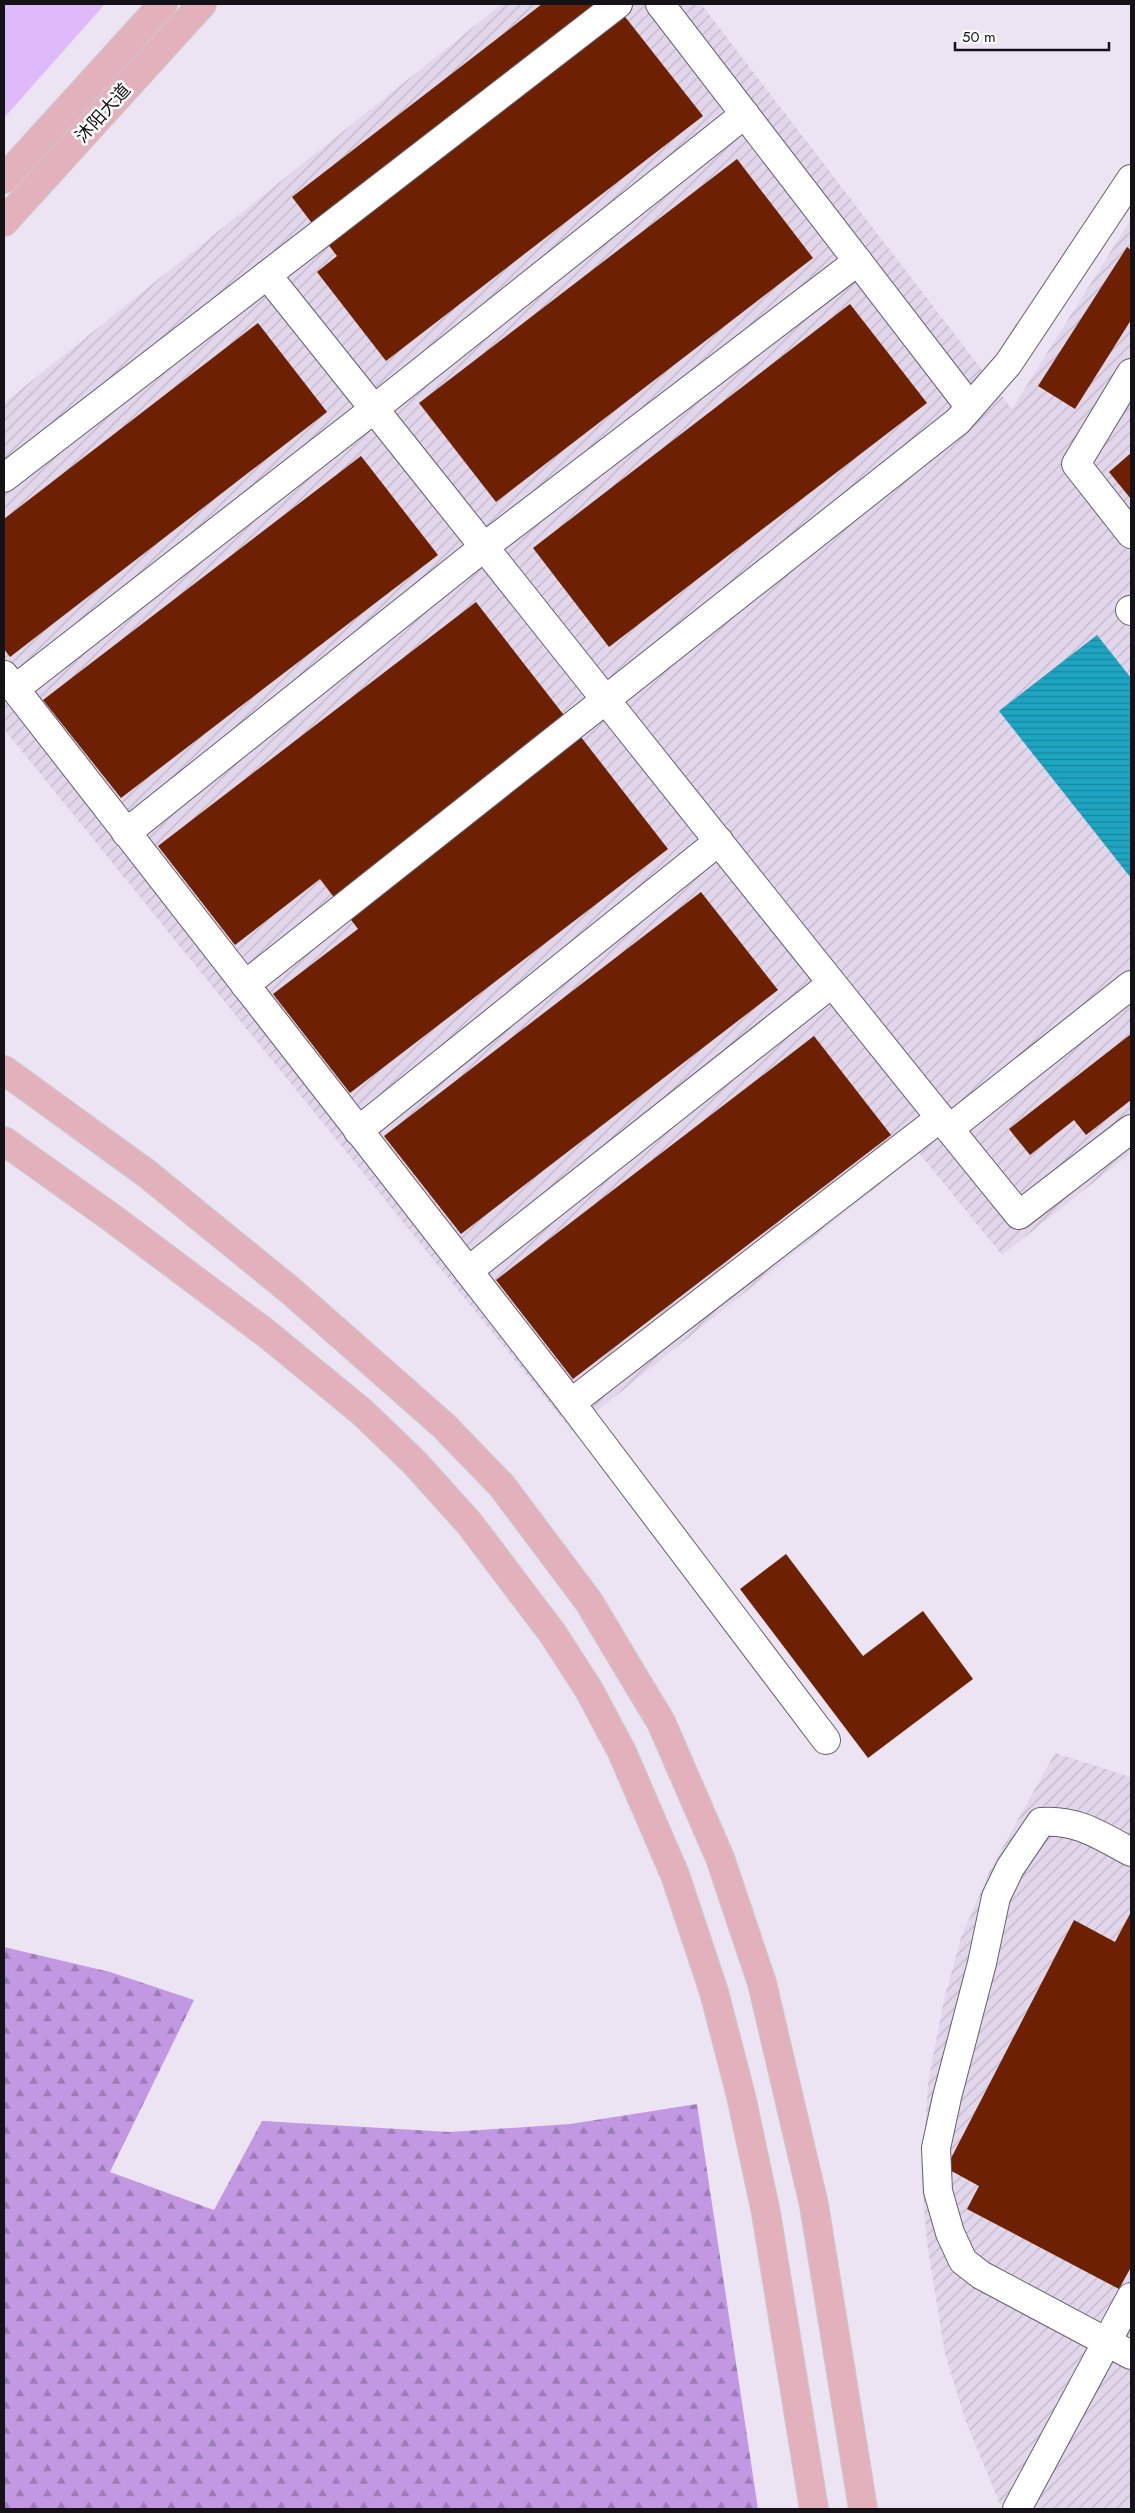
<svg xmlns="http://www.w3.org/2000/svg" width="1135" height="2513" font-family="Jost,'Noto Sans SC',sans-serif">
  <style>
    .industrial { fill: url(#industrial-furrows) }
    .grass { fill: #debafa }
    .forest { fill: url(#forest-firs) }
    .water { fill: url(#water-rules) }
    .building { fill: #6d2102 }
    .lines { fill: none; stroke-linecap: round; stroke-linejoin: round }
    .minor-casing { stroke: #665f6c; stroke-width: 30 }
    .major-casing { stroke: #cccbcc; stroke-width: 30 }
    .minor { stroke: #fff; stroke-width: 28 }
    .major { stroke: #e3b1bc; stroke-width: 28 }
    .labels { text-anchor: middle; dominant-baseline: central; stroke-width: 5; stroke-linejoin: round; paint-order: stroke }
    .street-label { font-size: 18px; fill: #151217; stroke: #fff }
  </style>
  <defs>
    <pattern id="industrial-furrows" width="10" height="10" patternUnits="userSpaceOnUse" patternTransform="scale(1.25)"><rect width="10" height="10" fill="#e2d6eb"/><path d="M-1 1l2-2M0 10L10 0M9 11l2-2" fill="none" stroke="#c1b7c9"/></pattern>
    <pattern id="forest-firs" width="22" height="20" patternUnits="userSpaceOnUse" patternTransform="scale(1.25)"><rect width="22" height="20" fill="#c298e2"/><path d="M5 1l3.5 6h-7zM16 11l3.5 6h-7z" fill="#9c7bb6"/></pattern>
    <pattern id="water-rules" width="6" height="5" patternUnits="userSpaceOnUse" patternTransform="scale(1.25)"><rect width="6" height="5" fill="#1ea5c1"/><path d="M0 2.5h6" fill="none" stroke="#19859c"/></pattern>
  </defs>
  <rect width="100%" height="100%" fill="#ece4f3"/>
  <g class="industrial">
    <path d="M502,4H701L1012,409L1131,219V1153L1002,1255L919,1153L572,1431L4,729V403Z"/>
    <path d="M1055,1753L1131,1777V2509H1002L966,2422L945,2354L927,2243L922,2183L928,2082L944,2000L961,1938L989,1872Z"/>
  </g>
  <path class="grass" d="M4,4H105L4,118Z"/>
  <path class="forest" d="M4,1947L110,1972L194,2000L110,2172L214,2210L262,2121L450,2132L570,2124L697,2104L758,2509H4Z"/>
  <path class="water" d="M1097,635L1131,678V878L999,711Z"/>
  <g class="building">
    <path d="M542,4H615L703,116L386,361L317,272L337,256L292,197Z"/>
    <path d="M737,159L813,258L496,502L419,403Z"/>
    <path d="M1127,247L1131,250V320L1075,409L1038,386Z"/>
    <path d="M850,304L927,403L609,647L533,548Z"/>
    <path d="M258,323L327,412L10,657L4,649V519Z"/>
    <path d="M1131,453V499L1109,472Z"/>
    <path d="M361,456L438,555L121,798L43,700Z"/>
    <path d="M476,602L668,849L350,1093L273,994L358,929L320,879L235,945L158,846Z"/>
    <path d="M701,892L778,990L461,1234L384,1136Z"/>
    <path d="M1131,1034V1100L1086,1135L1074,1120L1030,1155L1009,1129Z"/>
    <path d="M814,1036L891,1135L573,1379L496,1280Z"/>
    <path d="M786,1554L863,1656L923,1611L973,1679L868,1758L740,1589Z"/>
    <path d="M1131,1912V2267L1119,2289L967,2209L979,2186L946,2168L1074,1920L1115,1942Z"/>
  </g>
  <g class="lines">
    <defs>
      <g id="minor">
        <path d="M660,4L970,407"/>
        <path d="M267,275C518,588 766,904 1019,1215L1131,1129"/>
        <path d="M1131,373L1076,464L1131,534"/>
        <path d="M4,478L618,4"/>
        <path d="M1130,610L1131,611"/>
        <path d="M4,675L571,1403L940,1118"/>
        <path d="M15,689L374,409L745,114"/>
        <path d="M126,833L484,547L858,261"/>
        <path d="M245,985L958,421L1008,364L1131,179"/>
        <path d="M949,1129L1131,985"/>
        <path d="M358,1131L719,841"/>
        <path d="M468,1271L831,984"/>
        <path d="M571,1403L826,1740"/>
        <path d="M1131,1852C1101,1836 1077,1819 1041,1822L1010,1868L996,1897L982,1963L947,2097L936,2148L938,2191L950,2233L963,2261L981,2275L1131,2355"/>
        <path d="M1017,2509L1131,2297"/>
      </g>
      <g id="major">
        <path d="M4,179L163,4"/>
        <path d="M4,222L202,4"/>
        <path d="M4,1070L146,1173L291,1291L444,1426L502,1486L589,1602L629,1669L661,1722L720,1858L762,1983L814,2205L863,2509"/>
        <path d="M4,1141L112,1218L267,1334L362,1412L414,1462L469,1523L553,1634L589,1690L622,1752L675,1875L714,1992L741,2096L766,2213L814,2509"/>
      </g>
    </defs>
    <use href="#minor" class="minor-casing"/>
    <use href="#major" class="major-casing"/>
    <use href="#minor" class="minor"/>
    <use href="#major" class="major"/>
  </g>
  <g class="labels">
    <g class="street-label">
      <text transform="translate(103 113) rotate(-48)">沐阳大道</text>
    </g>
  </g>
  <rect width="1135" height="2513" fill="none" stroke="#151217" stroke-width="10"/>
  <path d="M955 42v8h154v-8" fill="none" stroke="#151217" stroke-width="2.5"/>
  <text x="962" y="42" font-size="15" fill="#151217" stroke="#ffffff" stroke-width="4" paint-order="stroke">50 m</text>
</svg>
